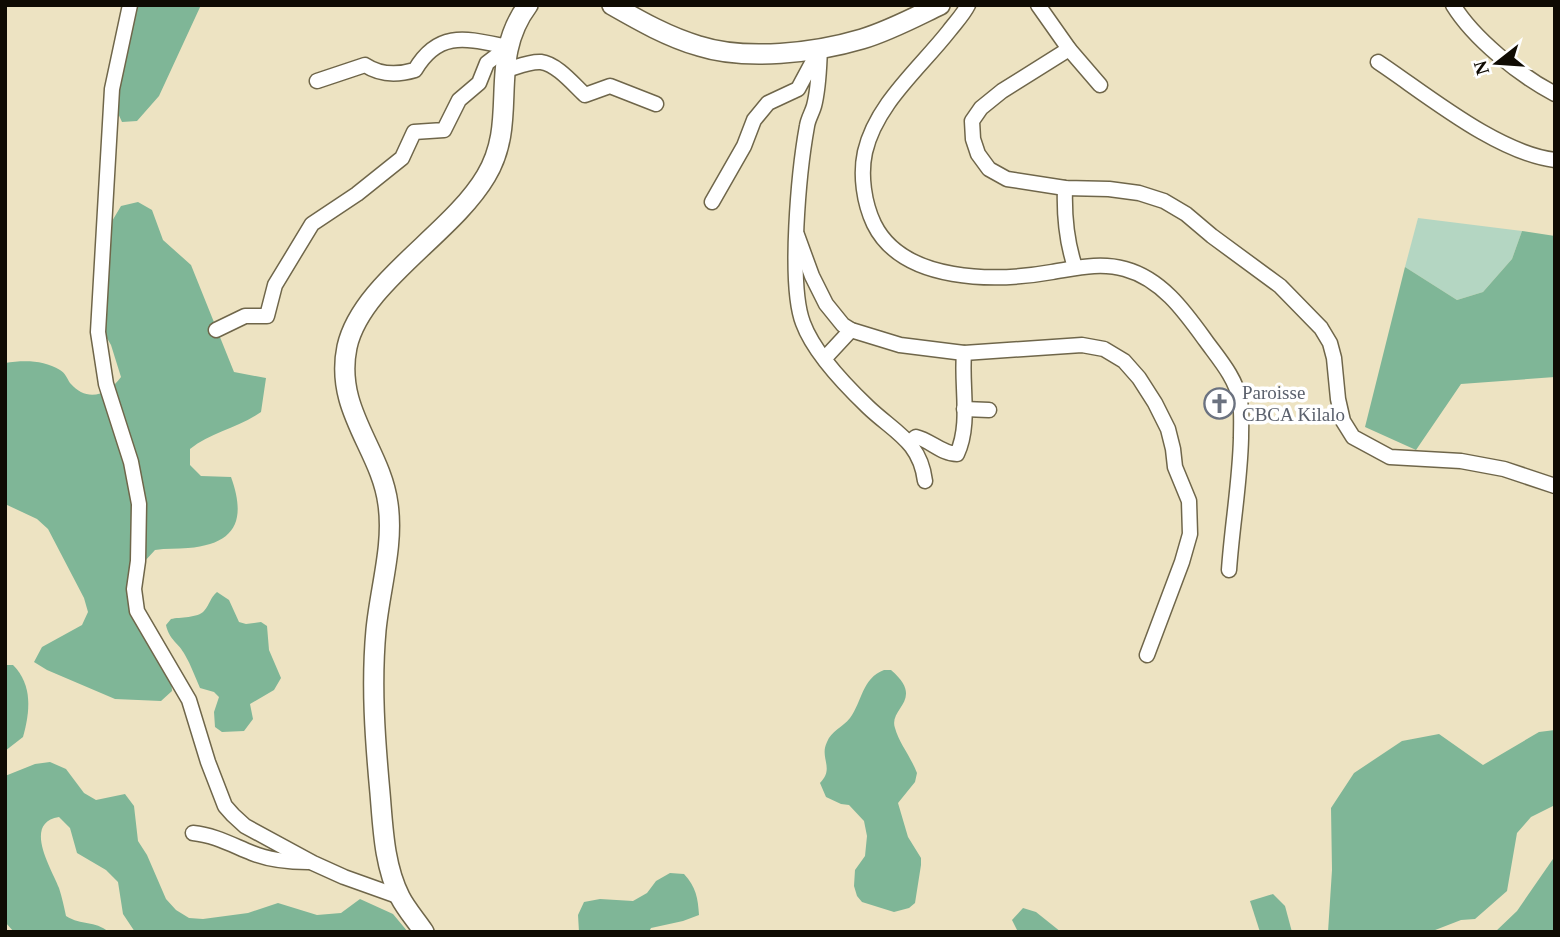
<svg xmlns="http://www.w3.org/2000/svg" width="1560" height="937" font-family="Georgia,serif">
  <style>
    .green { fill: #b4d6c2 }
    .forest { fill: #7fb697 }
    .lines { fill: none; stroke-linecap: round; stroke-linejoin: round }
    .minor-casing { stroke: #6f664a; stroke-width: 17 }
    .highway-casing { stroke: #6f664a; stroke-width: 22 }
    .minor { stroke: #fff; stroke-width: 14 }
    .highway { stroke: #fff; stroke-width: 19 }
    .labels { text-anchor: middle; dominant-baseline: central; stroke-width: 7; stroke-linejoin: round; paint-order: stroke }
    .worship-label { font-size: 19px; fill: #5b616d; stroke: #fff; text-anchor: start }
  </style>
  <rect width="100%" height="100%" fill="#ede3c2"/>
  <path class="green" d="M1418,218L1522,231L1512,259L1483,292L1457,300L1405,267Z"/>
  <g class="forest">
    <path d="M133,5H201L159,96L137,121L122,122L116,109L134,18Z"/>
    <path d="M138,202L152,210L163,240L191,265L234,372L266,378L261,412C238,428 211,432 190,449V465L201,476L231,477C247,521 235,544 188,548C177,549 166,548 155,550L144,562L139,592L148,638L171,677L172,691L161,701L115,699L47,670L34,662L42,647L82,625L88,612L84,598L48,529L37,519L5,504V363C24,360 44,360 60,370C65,373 67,378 70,383C87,403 108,395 121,377L111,345L101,328L105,233L121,206Z"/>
    <path d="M1522,231L1555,236V377L1461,384L1416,450L1365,427L1405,267L1457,300L1483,292L1512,259Z"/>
    <path d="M217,592L229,600L239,622L246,624L261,622L267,626L269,650L281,678L274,690L250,704L253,719L244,731L222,732L215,727L214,712L219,697L214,692L200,688C195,677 191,665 185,655C179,643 169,640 166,625L171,619C180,617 198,618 204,611C210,604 210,598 217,592Z"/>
    <path d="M5,665H13C33,685 30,712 23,737L5,751Z"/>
    <path d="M884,670H891C926,700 888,708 895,728C899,743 911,757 917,773L915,782L898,803L908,837L921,858V865L915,903L909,908L894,912L862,902L857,896L854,886L855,870L865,856L867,836L864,821L849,805L841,804L826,797L820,783C835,768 819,758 827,742C831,731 843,727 850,718C862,702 862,678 884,670Z"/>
    <path d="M1555,730V805L1531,817L1517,833L1507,891L1475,919L1461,920L1430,932H1328L1332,870L1331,808L1354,773L1402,741L1439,734L1483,765L1539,732Z"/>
    <path d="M50,762L66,769L84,793L96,800L125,794L134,806L138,841L147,855L166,899L176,910L189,918L203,919L248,913L278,903L317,915L341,913L360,899L393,914L408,932H135L123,914L118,882L106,870L77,853L70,828L59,817C22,823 52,869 59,888C62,897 64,907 66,916C82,926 94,920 109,932H14L5,922V776L35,764Z"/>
    <path d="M1555,856V932H1495L1517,911Z"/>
    <path d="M670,873L684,874C696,887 698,898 699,915L683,921L651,928L649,932H579L578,915L584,902L600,899L633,901L647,893L656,881Z"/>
    <path d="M1273,894L1285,906L1292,932H1260L1250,901Z"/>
    <path d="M1023,908L1036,912L1061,932H1018L1012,920Z"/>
  </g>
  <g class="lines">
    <defs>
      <g id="minor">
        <path d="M130,5L112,89L98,332L106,384L131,462L139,504L138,561L134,589L137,611L189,700L208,762L225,806L233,815L245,826L313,863L344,877L400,897"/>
        <path d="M968,5C963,15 955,23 949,31C920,68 876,104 865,152C860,175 864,203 874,224C903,283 996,282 1052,272C1077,268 1100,262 1125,269C1162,279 1185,312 1206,341C1219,359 1236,378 1240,401C1242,413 1241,426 1241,438C1240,482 1232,526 1229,570"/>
        <path d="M1038,5L1069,49L1100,85"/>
        <path d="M1453,5C1474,39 1519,75 1555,94"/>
        <path d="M1069,49L1002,91L981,108L972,121L973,139L978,154L989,169L1007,179L1065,188L1109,189L1139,193L1164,201L1186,214L1212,236L1280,286L1321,328L1330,343L1334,358L1338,399L1343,421L1353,437L1390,457L1461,461L1504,469L1555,486"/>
        <path d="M1378,62C1426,94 1497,153 1555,160"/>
        <path d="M503,71C515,68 529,61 541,62C557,64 574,85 585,95L610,86L656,104"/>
        <path d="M317,81L365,65C380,75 398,75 415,70C439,29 468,39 508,47"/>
        <path d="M1065,188C1064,216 1066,240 1075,267"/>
        <path d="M712,202L744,146L754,120L768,103L798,89L820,48C819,67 819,87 814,106C812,113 808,119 807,126C799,170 788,284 803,323C814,353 846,386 868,407C894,432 920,441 925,481"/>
        <path d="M797,235L812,276L826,304L843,325L851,330L900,345L964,353L1082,345L1104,349L1124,361L1139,378L1155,403L1168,429L1173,449L1175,467L1189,501L1190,534L1182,562L1147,655"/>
        <path d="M216,330L245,316H267L275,285L312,224L357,194L402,158L414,132L444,130L459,100L479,83L487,63L508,47"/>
        <path d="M825,358L851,330"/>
        <path d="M964,409L989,410"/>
        <path d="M910,442L916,437C930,440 942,454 957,454C971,424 961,386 964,353"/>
        <path d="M193,833C214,835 232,845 252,853C269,860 289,862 308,862"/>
      </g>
      <g id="highway">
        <path d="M612,5C640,21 668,37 699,46C746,61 815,53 862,39C889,31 915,17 940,5"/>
        <path d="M424,932C416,920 406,909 400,897C384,865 383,828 380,793C375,739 371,685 376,630C380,588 394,545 388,504C381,449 334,410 347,347C361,283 452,234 486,176C520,120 486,61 528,5"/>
      </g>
    </defs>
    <use href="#minor" class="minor-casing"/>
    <use href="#highway" class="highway-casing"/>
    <use href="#minor" class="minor"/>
    <use href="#highway" class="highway"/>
  </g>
  <defs>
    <symbol id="church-ring" viewBox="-11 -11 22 22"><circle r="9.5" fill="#fff" stroke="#6b7280" stroke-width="1.5"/><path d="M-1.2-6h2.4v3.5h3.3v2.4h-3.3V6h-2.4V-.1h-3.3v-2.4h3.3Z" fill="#6b7280"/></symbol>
  </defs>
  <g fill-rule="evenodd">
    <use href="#church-ring" x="1202" y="386" width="35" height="35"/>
  </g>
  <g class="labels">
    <g class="worship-label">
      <text x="1242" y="392">Paroisse<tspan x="1242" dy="22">CBCA Kilalo</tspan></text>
    </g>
  </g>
  <rect width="1560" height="937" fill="none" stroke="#0f0b03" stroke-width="14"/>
  <g transform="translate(1497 63) rotate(253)" stroke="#ffffff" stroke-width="5" paint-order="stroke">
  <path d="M0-5L12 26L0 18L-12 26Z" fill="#0f0b03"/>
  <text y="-10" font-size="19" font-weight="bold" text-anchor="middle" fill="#0f0b03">N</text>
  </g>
</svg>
